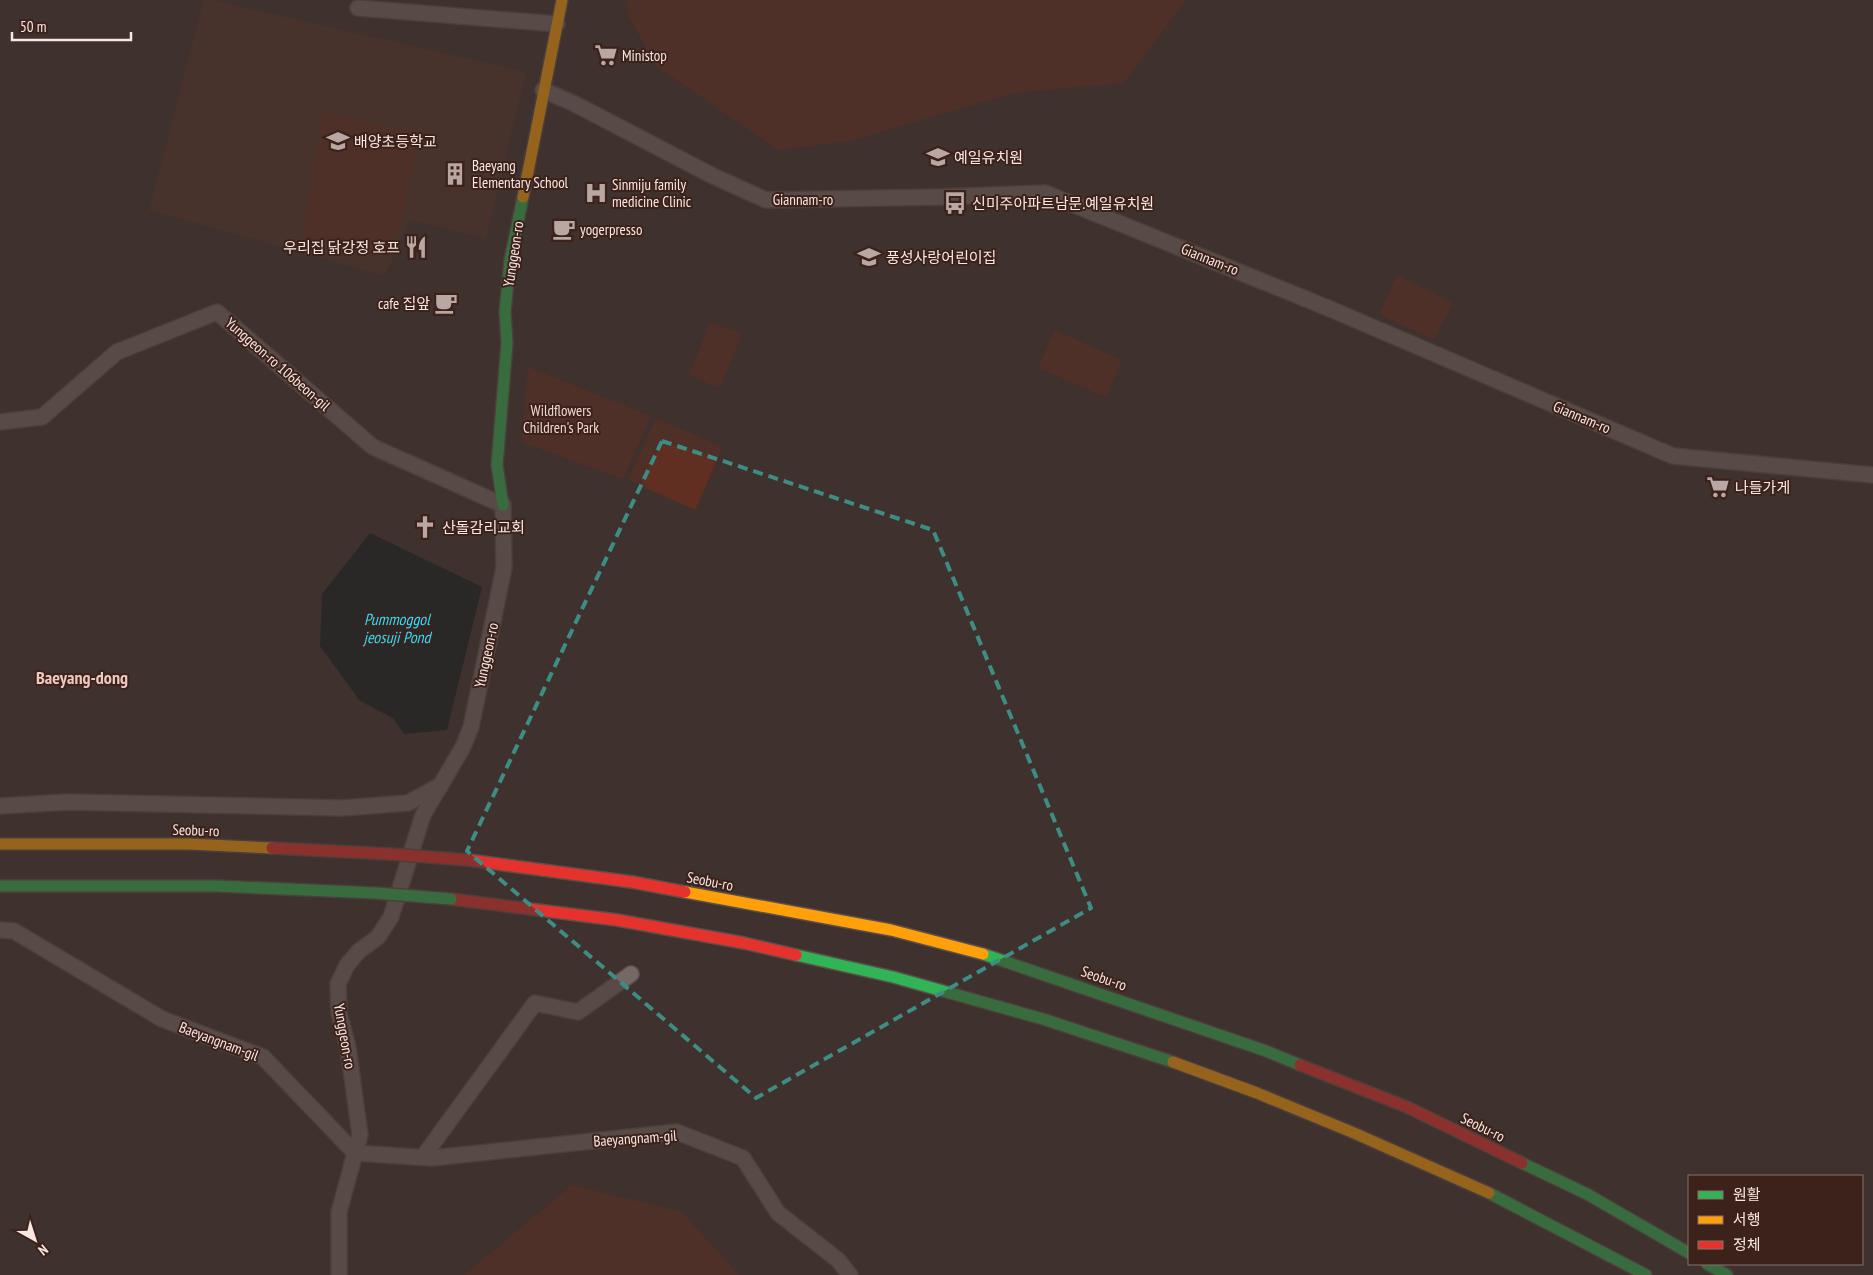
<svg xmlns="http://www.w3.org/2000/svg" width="1873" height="1275" font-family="'PT Sans Narrow','Noto Sans KR',sans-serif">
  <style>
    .built { fill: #52332a }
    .green { fill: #602f22 }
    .water { fill: #101c1f }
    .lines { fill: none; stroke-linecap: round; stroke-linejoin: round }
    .street-casing { stroke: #5b4f4b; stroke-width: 18 }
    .fast-casing { stroke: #5b4f4b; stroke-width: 14 }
    .slow-casing { stroke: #5b4f4b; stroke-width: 14 }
    .jam-casing { stroke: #5b4f4b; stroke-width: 14 }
    .street { stroke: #756966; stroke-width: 15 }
    .fast { stroke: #30b455; stroke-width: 11 }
    .slow { stroke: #ff9f0a; stroke-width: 11 }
    .jam { stroke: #e5322d; stroke-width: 11 }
    .fast-bridge-casing { stroke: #5b4f4b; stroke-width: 14; stroke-linecap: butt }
    .jam-bridge-casing { stroke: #5b4f4b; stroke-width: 14; stroke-linecap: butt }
    .fast-bridge { stroke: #30b455; stroke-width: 11 }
    .jam-bridge { stroke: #e5322d; stroke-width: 11 }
    .marked { fill: none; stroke: #3e8d85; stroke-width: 4; stroke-dasharray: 10 6; stroke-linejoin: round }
    .labels { text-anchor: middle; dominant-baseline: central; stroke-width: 4; stroke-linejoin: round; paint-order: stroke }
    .poi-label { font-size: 15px; fill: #f9e7e2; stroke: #3c221b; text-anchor: start }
    .street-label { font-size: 15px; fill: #f9e7e2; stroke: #3c221b }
    .park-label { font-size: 15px; fill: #f0d9d2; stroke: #3c221b }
    .water-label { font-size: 16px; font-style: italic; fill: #2addff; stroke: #3c221b }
    .quarter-label { font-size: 18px; font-weight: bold; fill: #edcac1; stroke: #3c221b }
  </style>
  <rect width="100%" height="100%" fill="#3f312d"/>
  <path class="built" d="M204,0H212L526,72L486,238L409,220L385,276L149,210Z"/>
  <g class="green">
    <path d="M627,0H1186L1124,83L1014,93L850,141L778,150L655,65L628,15Z"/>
    <path d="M323,113L421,133L400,225L383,257L302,239Z"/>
    <path d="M1397,275L1453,303L1434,340L1379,314Z"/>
    <path d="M710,322L742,334L720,388L689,375Z"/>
    <path d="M1055,330L1122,360L1106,397L1038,368Z"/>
    <path d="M528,367L651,416L623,479L521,442Z"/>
    <path d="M656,418L723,447L695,510L628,480Z"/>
    <path d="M572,1185L682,1212L739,1275H464Z"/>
  </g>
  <path class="water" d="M370,533L482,587L447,730L404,734L393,718L360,701L320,646L322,594Z"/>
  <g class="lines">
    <defs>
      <g id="street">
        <path d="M358,8L557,24"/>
        <path d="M543,90L575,104L711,175L766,200L941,197L1045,193L1328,308L1673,456L1873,475"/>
        <path d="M0,422L42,417L117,352L217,312L373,447L503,505L504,568L471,727L463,747L423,815L391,917L378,937L359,951L347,965L338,984L339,1013L348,1047L360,1135L339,1212V1275"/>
        <path d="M0,806L68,802L342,808L408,803L441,785"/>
        <path d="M0,930L14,931L162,1019L263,1057L355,1153L432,1158L677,1132L743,1158L778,1213L838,1260L850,1275"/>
        <path d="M423,1157L535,1003L578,1012L631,974"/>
      </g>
      <g id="fast">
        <path d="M503,505L497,465L507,343L505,312L510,260L523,197"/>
        <path d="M0,886H217L376,893"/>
        <path d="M983,954L1266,1051L1300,1065"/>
        <path d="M796,955L893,977L1043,1019L1173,1062"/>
        <path d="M1522,1163L1587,1194L1689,1253"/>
        <path d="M1489,1193L1646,1275"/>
        <path d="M1707,1264L1727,1275"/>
      </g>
      <g id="slow">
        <path d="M523,197L562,0"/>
        <path d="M0,844H189L272,848"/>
        <path d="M685,892L891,930L983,954"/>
        <path d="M1173,1062L1257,1093L1354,1133L1489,1193"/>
      </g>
      <g id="jam">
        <path d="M272,848L390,854"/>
        <path d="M468,860L632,882L685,892"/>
        <path d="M451,899L617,920L744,943L796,955"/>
        <path d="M1300,1065L1407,1107L1522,1163"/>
      </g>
    </defs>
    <use href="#street" class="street-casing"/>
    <use href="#fast" class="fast-casing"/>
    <use href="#slow" class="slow-casing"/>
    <use href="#jam" class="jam-casing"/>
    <use href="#street" class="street"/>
    <use href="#fast" class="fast"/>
    <use href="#slow" class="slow"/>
    <use href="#jam" class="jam"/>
    <defs>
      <path id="fast-bridge" d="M376,893L451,899"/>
      <path id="jam-bridge" d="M390,854L468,860"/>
    </defs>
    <use href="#fast-bridge" class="fast-bridge-casing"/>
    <use href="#jam-bridge" class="jam-bridge-casing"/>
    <use href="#fast-bridge" class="fast-bridge"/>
    <use href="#jam-bridge" class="jam-bridge"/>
  </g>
  <path d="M0 0H1873V1275H0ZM662,441L933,530L1091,908L756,1098L467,851Z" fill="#3f312d" fill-opacity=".55" fill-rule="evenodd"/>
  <path class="marked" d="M662,441L933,530L1091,908L756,1098L467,851Z"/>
  <defs>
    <symbol id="supermarket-bare" viewBox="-9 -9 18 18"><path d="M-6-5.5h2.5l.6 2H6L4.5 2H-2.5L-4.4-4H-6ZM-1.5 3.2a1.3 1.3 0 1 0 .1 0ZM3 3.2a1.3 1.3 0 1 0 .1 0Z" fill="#b8a7a3" stroke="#3c221b" stroke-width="2.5" paint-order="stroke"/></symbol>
    <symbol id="school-bare" viewBox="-9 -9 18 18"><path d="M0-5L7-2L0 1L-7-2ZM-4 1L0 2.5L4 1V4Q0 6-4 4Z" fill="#b8a7a3" stroke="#3c221b" stroke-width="2.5" paint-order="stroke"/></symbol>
    <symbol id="building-bare" viewBox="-9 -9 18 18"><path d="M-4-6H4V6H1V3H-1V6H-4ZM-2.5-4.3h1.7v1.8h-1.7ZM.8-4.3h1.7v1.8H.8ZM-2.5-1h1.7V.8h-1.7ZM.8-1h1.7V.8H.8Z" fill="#b8a7a3" stroke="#3c221b" stroke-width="2.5" paint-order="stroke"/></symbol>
    <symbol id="hospital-bare" viewBox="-9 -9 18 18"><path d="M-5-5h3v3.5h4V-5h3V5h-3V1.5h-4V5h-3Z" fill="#b8a7a3" stroke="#3c221b" stroke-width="2.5" paint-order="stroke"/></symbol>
    <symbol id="bus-bare" viewBox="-9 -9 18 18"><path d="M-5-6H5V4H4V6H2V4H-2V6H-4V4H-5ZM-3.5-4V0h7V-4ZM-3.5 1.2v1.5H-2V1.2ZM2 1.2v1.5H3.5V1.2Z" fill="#b8a7a3" stroke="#3c221b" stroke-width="2.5" paint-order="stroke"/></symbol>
    <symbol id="cafe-bare" viewBox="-9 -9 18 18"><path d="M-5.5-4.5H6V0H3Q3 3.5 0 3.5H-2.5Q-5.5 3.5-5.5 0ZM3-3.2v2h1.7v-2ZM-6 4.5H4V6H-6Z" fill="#b8a7a3" stroke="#3c221b" stroke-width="2.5" paint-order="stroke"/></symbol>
    <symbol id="restaurant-bare" viewBox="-9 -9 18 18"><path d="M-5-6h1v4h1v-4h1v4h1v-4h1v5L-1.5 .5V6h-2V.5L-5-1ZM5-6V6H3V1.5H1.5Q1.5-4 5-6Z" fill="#b8a7a3" stroke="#3c221b" stroke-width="2.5" paint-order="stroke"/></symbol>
    <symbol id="church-bare" viewBox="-9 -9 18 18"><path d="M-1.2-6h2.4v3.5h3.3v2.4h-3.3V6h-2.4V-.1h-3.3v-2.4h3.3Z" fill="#b8a7a3" stroke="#3c221b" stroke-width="2.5" paint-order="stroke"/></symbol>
  </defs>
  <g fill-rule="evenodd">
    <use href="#supermarket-bare" x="590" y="39" width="32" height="32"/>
    <use href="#school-bare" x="322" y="125" width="32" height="32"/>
    <use href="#school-bare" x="922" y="141" width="32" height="32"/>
    <use href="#building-bare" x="439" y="158" width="32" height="32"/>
    <use href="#hospital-bare" x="580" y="177" width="32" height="32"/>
    <use href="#bus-bare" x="939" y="187" width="32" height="32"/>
    <use href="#cafe-bare" x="548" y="213" width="32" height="32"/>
    <use href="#restaurant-bare" x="400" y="231" width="32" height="32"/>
    <use href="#school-bare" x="853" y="241" width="32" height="32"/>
    <use href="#cafe-bare" x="430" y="287" width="32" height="32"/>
    <use href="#supermarket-bare" x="1702" y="471" width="32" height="32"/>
    <use href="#church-bare" x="409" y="511" width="32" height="32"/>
  </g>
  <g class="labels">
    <g class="poi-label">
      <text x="622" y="55">Ministop</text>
      <text x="354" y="141">배양초등학교</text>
      <text x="954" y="157">예일유치원</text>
      <text x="472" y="165">Baeyang<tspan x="472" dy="17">Elementary School</tspan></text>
      <text x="612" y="184">Sinmiju family<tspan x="612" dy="17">medicine Clinic</tspan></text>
      <text x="972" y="203">신미주아파트남문.예일유치원</text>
      <text x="580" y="229">yogerpresso</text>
      <text x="400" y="247" text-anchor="end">우리집 닭강정 호프</text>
      <text x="886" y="257">풍성사랑어린이집</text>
      <text x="430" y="303" text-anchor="end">cafe 집앞</text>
      <text x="1735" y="487">나들가게</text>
      <text x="442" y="527">산돌감리교회</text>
    </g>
    <g class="street-label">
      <text x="803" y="199">Giannam-ro</text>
      <text transform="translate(513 254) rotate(-81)">Yunggeon-ro</text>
      <text transform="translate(1210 259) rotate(22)">Giannam-ro</text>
      <text transform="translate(278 364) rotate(41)">Yunggeon-ro 106beon-gil</text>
      <text transform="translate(1582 417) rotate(23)">Giannam-ro</text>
      <text transform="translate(486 655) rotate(-78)">Yunggeon-ro</text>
      <text transform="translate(196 830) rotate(2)">Seobu-ro</text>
      <text transform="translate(710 881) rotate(11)">Seobu-ro</text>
      <text transform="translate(1104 978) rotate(19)">Seobu-ro</text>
      <text transform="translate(345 1036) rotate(80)">Yunggeon-ro</text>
      <text transform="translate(219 1041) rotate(21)">Baeyangnam-gil</text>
      <text transform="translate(1483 1127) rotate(26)">Seobu-ro</text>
      <text transform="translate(635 1138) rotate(-4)">Baeyangnam-gil</text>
    </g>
    <g class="park-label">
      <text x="561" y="410">Wildflowers<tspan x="561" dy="17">Children's Park</tspan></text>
    </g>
    <g class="water-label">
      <text x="397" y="619">Pummoggol<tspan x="397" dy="18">jeosuji Pond</tspan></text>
    </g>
    <g class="quarter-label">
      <text x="82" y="677">Baeyang-dong</text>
    </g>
  </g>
  <rect x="1688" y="1175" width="175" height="90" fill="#3c221b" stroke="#88716b"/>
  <rect x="1698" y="1191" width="25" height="8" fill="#30b455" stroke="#88716b"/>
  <text x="1733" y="1200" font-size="15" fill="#f9e7e2">원활</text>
  <rect x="1698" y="1216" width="25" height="8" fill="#ff9f0a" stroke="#88716b"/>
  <text x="1733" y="1225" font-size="15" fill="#f9e7e2">서행</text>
  <rect x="1698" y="1241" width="25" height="8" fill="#e5322d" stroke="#88716b"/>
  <text x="1733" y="1250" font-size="15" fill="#f9e7e2">정체</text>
  <g transform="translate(35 1240) rotate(141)" stroke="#3c221b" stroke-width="4" paint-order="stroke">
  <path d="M0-4L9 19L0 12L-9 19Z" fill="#f9e7e2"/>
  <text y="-8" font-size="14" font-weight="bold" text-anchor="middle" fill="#f9e7e2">N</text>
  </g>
  <path d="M12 32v8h119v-8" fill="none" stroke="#f9e7e2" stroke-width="2.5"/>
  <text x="20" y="32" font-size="15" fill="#f9e7e2" stroke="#3c221b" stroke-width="4" paint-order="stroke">50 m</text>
</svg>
